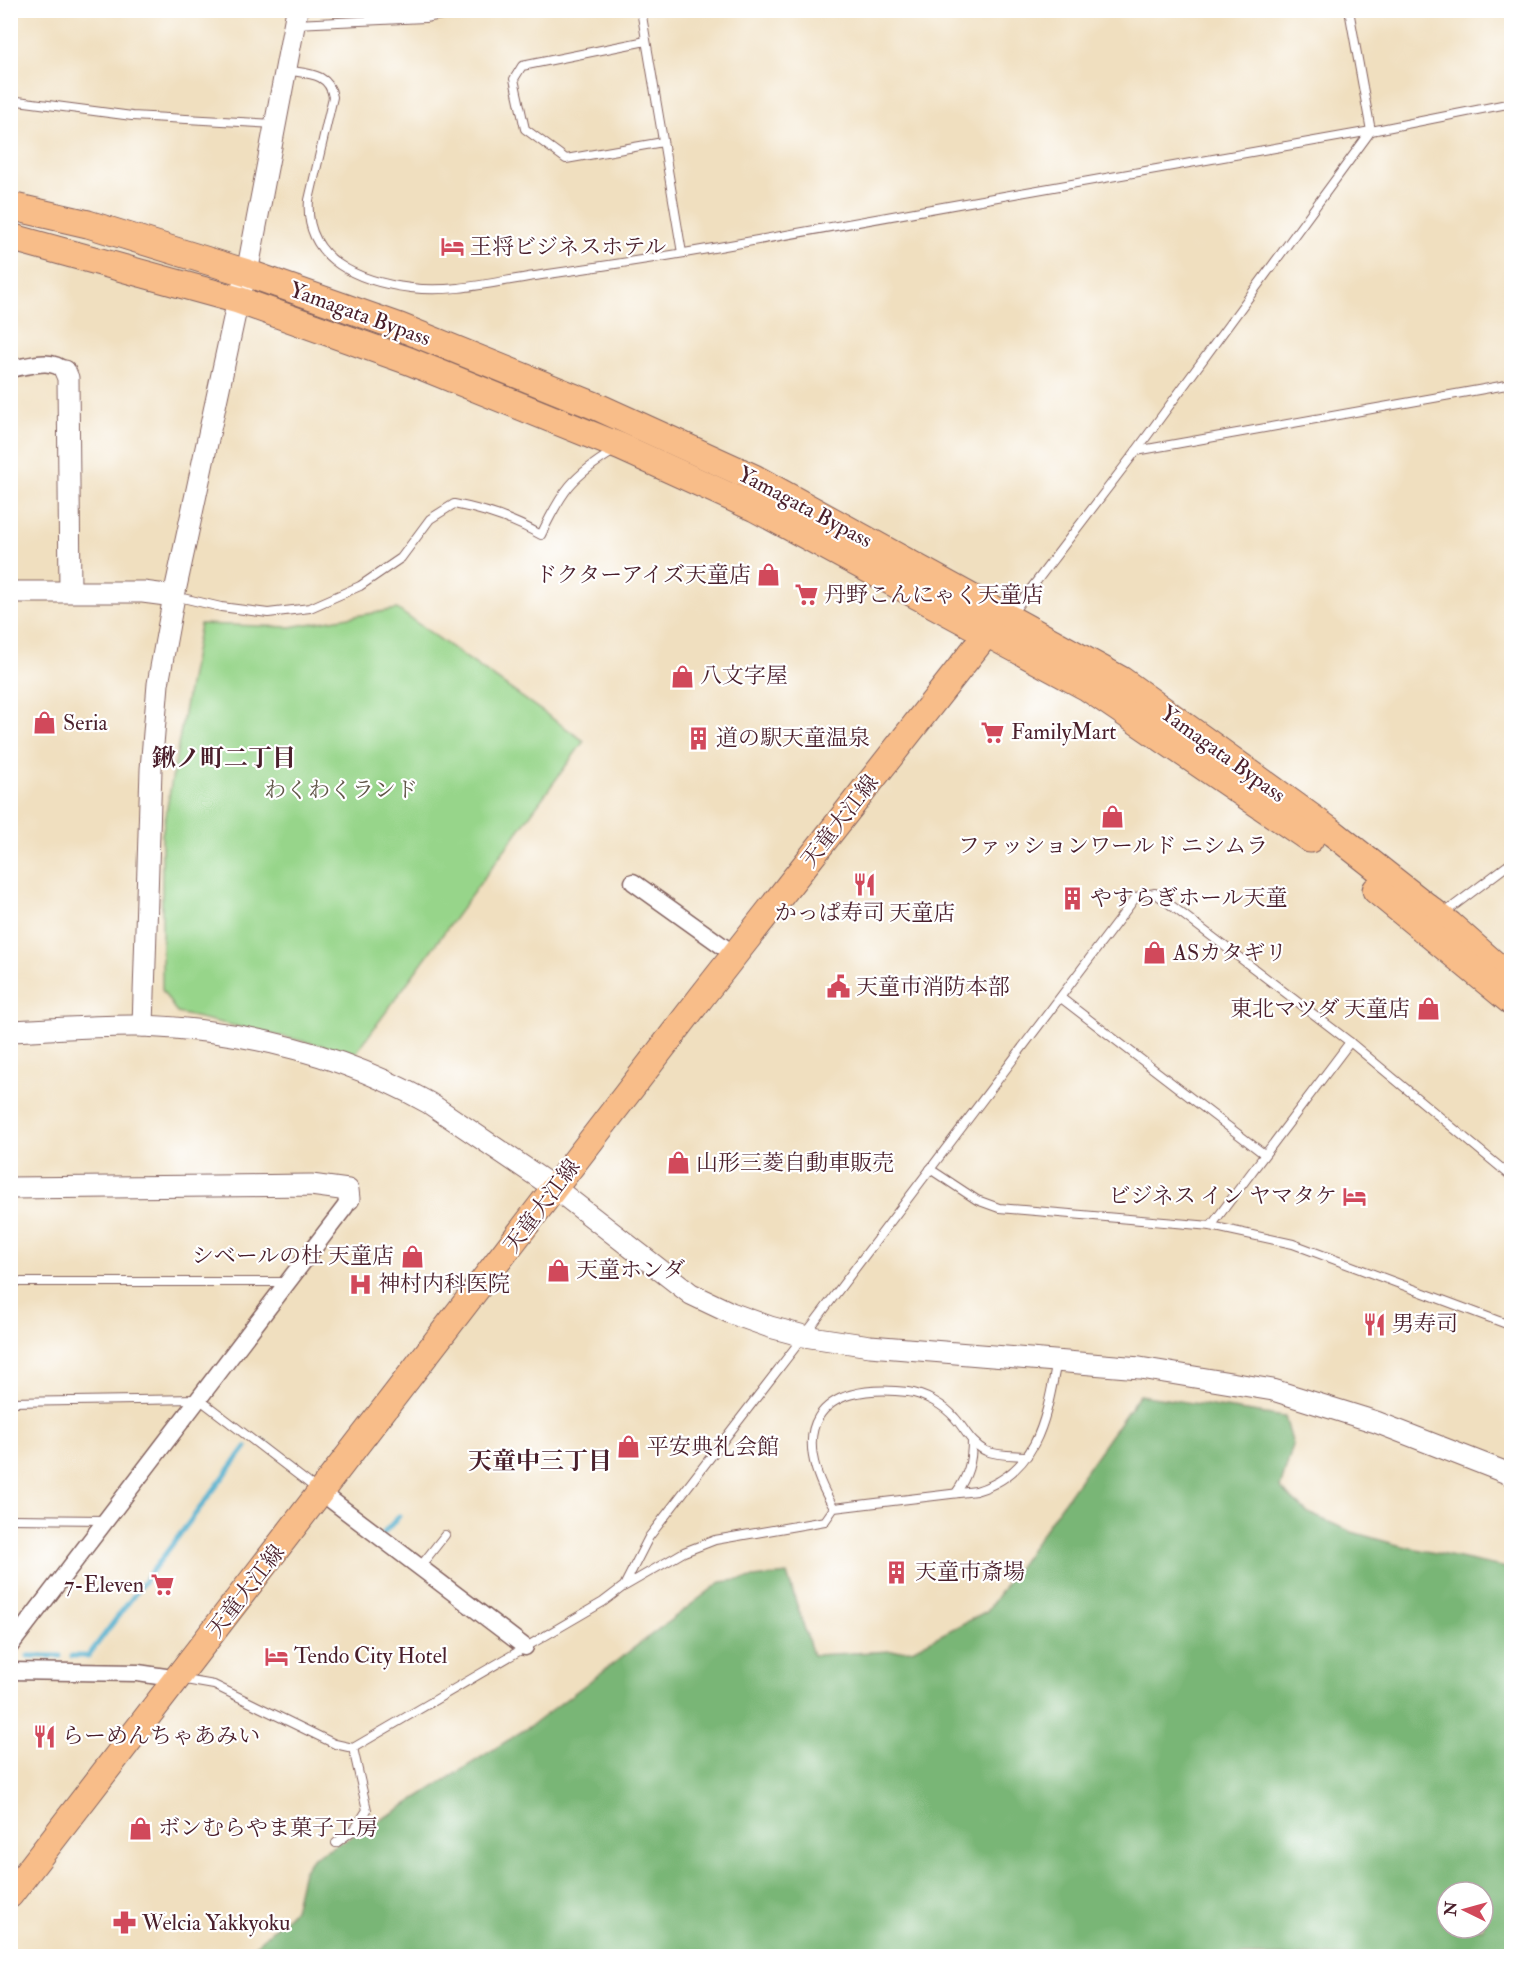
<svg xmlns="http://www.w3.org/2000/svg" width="1522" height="1967" font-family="'IM FELL Double Pica','Noto Serif JP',serif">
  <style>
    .green { fill: #97d58a; stroke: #707a5a; stroke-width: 1.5 }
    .forest { fill: #79b676; stroke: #626a50; stroke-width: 1.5; fill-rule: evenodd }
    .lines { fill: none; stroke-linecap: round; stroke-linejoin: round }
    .stream { stroke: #4bacca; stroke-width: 5 }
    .service-casing { stroke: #84625f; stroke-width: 10 }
    .minor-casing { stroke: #84625f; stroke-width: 19 }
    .tertiary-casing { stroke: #84625f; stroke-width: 23 }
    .primary-casing { stroke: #84625f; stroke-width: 28 }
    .trunk-casing { stroke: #84625f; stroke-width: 29 }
    .service { stroke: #fff; stroke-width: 8 }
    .minor { stroke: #fff; stroke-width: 16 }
    .tertiary { stroke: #fff; stroke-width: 21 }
    .primary { stroke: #f8bd89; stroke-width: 26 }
    .trunk { stroke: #f8bd89; stroke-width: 27 }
    .labels { text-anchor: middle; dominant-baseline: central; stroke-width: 4.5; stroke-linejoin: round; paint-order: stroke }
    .poi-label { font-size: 22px; fill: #4a1f2b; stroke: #fff; text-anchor: start }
    .street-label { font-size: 22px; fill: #4a1f2b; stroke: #fff }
    .park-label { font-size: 22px; fill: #615648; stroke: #fff }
    .neighbourhood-label { font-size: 24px; font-weight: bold; fill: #4a1f2b; stroke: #fff }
  </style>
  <rect width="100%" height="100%" fill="#fff"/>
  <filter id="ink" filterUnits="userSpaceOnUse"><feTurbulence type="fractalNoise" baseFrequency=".0167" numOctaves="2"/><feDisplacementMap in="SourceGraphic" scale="12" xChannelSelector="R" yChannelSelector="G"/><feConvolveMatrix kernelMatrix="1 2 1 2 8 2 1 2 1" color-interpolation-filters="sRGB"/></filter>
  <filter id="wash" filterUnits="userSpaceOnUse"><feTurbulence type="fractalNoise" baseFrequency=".008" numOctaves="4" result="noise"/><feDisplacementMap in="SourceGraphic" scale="24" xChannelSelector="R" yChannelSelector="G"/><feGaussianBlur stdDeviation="1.35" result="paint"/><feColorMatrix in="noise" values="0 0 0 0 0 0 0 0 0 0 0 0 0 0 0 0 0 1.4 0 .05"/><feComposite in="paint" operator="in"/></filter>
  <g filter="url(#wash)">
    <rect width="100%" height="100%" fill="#f0dfbf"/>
    <path class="green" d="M397,609L584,741L356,1053L177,1013L162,990V835L200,624L290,627Z"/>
    <path class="forest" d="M1139,1395L1285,1417L1293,1445L1280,1488L1308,1513L1352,1532L1398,1545L1511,1569V1956H244L294,1910L303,1871L312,1858L398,1810L532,1725L721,1582L787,1574L813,1655L912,1650L987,1611ZM1447,1892H1483V1928H1447Z"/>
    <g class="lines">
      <g class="stream">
        <path d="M263,1442L277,1452"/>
        <path d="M282,1456L304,1473"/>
        <path d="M383,1534L399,1516"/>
        <path d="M28,1656H60"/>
        <path d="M72,1656H88L246,1447"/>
      </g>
    </g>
  </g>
  <g filter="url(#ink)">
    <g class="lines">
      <defs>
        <g id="service">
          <path d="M641,10L682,253"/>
          <path d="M295,24L425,18L469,10"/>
          <path d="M646,41L522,66L514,79L525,129L566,159L663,142"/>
          <path d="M286,70C307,74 329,72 333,97L309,200C304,261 361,282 411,288C453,293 494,282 535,276C596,267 658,258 719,247C936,208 1154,169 1371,131L1349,10"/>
          <path d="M10,100L132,116L275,124"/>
          <path d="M1136,451L1512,384"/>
          <path d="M174,596L221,607L268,613L310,608L360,586L401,558L430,519L454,504C486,510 513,519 541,535C562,491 572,476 614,451"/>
          <path d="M1010,616L1136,451L1371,131L1512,103"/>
          <path d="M1443,914L1512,862"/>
          <path d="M1061,998L1264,1154"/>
          <path d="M930,1169L977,1200L999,1208L1211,1226L1293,1244L1512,1326"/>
          <path d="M1211,1226L1350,1042"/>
          <path d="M10,1282H287"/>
          <path d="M10,1402L199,1399L319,1491"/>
          <path d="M956,1493C968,1476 972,1462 972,1441"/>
          <path d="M834,1508C787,1430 816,1381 908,1392C924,1394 944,1405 955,1418C965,1429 971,1444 986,1451C998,1456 1014,1455 1027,1456"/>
          <path d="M10,1519L106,1520"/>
          <path d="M419,1568L445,1535"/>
          <path d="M625,1586L684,1552L715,1540L825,1521L834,1508L976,1491C1039,1472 1046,1418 1057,1361"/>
          <path d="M180,1679L214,1685L335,1744L353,1748L603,1602L624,1586L649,1537L804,1336L1136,897L1155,893L1350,1042L1512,1177"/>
          <path d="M336,1843L355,1829L367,1810L353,1748"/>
        </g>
        <g id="minor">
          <path d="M10,369C30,366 50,357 65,371"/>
          <path d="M633,882L735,955"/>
          <path d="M322,1493L525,1647"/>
          <path d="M10,1646L345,1207L349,1199"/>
          <path d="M10,1671L138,1673L179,1679"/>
        </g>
        <g id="tertiary">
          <path d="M65,371L68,378L70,591"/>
          <path d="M10,592H143L174,596"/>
          <path d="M143,1026L151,769L158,684L174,596L238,300L247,273L297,10"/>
          <path d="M10,1031C55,1029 99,1025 143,1026C243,1030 342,1054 429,1103L556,1189L691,1294L731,1313L770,1327L804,1336L870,1346L1140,1368L1273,1390L1376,1422L1512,1475"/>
          <path d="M10,1188L311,1185L348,1190L349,1199"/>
        </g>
        <path id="primary" d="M10,1895L703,995L988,632"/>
        <g id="trunk">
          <path d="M10,206L88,224L247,273L400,327L598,407L754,478L1121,680L1333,833L1450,925L1512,980"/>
          <path d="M10,237L238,300L409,361L621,447L755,508L1087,687L1310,839"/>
          <path d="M1376,890L1512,1002"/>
        </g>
      </defs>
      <use href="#service" class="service-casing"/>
      <use href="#minor" class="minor-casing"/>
      <use href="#tertiary" class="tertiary-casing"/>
      <use href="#primary" class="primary-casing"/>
      <use href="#trunk" class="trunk-casing"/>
      <use href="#service" class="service"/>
      <use href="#minor" class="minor"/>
      <use href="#tertiary" class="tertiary"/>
      <use href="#primary" class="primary"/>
      <use href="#trunk" class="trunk"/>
    </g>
  </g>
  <defs>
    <symbol id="hotel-bare" viewBox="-9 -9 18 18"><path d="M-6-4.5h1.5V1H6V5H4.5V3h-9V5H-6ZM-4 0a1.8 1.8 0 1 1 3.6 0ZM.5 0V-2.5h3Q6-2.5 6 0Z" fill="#d1495b" stroke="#fff" stroke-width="2.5" paint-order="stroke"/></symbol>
    <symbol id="shop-bare" viewBox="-9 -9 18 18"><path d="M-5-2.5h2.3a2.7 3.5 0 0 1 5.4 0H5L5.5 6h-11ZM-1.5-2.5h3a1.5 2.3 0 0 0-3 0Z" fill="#d1495b" stroke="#fff" stroke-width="2.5" paint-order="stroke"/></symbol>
    <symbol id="supermarket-bare" viewBox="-9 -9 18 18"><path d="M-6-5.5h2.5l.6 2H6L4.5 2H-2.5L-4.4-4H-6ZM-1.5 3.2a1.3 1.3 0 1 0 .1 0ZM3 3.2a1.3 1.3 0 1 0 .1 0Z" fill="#d1495b" stroke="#fff" stroke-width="2.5" paint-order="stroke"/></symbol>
    <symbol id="building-bare" viewBox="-9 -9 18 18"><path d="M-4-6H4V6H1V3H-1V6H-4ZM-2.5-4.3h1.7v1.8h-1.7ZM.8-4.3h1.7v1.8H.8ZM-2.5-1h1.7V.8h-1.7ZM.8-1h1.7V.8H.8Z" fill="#d1495b" stroke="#fff" stroke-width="2.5" paint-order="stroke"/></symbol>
    <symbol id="restaurant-bare" viewBox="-9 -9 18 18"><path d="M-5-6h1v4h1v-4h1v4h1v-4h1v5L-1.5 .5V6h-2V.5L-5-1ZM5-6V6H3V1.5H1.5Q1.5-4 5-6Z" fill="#d1495b" stroke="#fff" stroke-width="2.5" paint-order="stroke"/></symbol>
    <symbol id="civic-bare" viewBox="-9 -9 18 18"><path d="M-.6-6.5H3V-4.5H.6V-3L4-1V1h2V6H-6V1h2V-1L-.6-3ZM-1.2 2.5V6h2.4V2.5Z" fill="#d1495b" stroke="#fff" stroke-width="2.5" paint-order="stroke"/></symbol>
    <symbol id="hospital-bare" viewBox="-9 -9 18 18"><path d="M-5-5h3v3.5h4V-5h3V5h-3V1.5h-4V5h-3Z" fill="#d1495b" stroke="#fff" stroke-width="2.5" paint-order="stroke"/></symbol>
    <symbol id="pharmacy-bare" viewBox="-9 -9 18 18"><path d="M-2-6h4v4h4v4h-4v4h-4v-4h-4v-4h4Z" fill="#d1495b" stroke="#fff" stroke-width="2.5" paint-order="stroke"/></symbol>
  </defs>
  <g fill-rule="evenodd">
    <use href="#hotel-bare" x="436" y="230" width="33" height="33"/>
    <use href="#shop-bare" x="752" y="558" width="33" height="33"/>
    <use href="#supermarket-bare" x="790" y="578" width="33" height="33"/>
    <use href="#shop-bare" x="666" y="660" width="33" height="33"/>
    <use href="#shop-bare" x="28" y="706" width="33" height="33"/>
    <use href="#supermarket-bare" x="976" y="716" width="33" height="33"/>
    <use href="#building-bare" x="682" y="722" width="33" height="33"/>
    <use href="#shop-bare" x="1096" y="800" width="33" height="33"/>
    <use href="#restaurant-bare" x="848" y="868" width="33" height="33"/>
    <use href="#building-bare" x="1056" y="882" width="33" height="33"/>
    <use href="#shop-bare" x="1138" y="936" width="33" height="33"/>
    <use href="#civic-bare" x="822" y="970" width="33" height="33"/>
    <use href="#shop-bare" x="1412" y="992" width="33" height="33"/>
    <use href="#shop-bare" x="662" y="1146" width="33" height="33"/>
    <use href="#hotel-bare" x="1338" y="1180" width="33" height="33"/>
    <use href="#shop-bare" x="396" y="1240" width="33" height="33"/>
    <use href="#shop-bare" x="542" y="1254" width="33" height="33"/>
    <use href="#hospital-bare" x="344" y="1268" width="33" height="33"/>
    <use href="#restaurant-bare" x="1358" y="1308" width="33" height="33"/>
    <use href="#shop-bare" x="612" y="1430" width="33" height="33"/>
    <use href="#building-bare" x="880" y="1556" width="33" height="33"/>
    <use href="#supermarket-bare" x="146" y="1568" width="33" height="33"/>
    <use href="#hotel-bare" x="260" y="1640" width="33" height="33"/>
    <use href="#restaurant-bare" x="28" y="1720" width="33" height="33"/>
    <use href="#shop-bare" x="124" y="1812" width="33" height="33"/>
    <use href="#pharmacy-bare" x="108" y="1906" width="33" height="33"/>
  </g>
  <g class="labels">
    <g class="poi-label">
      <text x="470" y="247">王将ビジネスホテル</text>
      <text x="751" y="575" text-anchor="end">ドクターアイズ天童店</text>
      <text x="824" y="595">丹野こんにゃく天童店</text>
      <text x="700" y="676">八文字屋</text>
      <text x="63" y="723">Seria</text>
      <text x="1011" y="732">FamilyMart</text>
      <text x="716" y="738">道の駅天童温泉</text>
      <text x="1113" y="846" text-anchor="middle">ファッションワールド ニシムラ</text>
      <text x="1090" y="898">やすらぎホール天童</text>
      <text x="865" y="913" text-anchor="middle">かっぱ寿司 天童店</text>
      <text x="1173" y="953">ASカタギリ</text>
      <text x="856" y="987">天童市消防本部</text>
      <text x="1410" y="1009" text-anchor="end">東北マツダ 天童店</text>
      <text x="696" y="1163">山形三菱自動車販売</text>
      <text x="1337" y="1196" text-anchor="end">ビジネス イン ヤマタケ</text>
      <text x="394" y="1256" text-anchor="end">シベールの杜 天童店</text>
      <text x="576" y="1270">天童ホンダ</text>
      <text x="378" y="1284">神村内科医院</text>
      <text x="1392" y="1324">男寿司</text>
      <text x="647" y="1447">平安典礼会館</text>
      <text x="915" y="1572">天童市斎場</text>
      <text x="144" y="1585" text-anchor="end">7-Eleven</text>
      <text x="294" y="1656">Tendo City Hotel</text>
      <text x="62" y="1736">らーめんちゃあみい</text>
      <text x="158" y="1828">ボンむらやま菓子工房</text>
      <text x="142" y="1923">Welcia Yakkyoku</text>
    </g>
    <g class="street-label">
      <text transform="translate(360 314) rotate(20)">Yamagata Bypass</text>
      <text transform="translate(805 507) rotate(28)">Yamagata Bypass</text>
      <text transform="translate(1223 754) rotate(36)">Yamagata Bypass</text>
      <text transform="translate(840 821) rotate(-52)">天童大江線</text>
      <text transform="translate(542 1206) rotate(-53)">天童大江線</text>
      <text transform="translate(246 1591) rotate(-52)">天童大江線</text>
    </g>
    <g class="park-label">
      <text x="341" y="790">わくわくランド</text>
    </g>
    <g class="neighbourhood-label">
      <text x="224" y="758">鍬ノ町二丁目</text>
      <text x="540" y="1461">天童中三丁目</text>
    </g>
  </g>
  <rect width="1522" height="1967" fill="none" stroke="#fff" stroke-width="36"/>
  <g transform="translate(1465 1910) rotate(275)"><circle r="28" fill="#ffffff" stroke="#b7a5aa" stroke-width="1.5"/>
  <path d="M0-4.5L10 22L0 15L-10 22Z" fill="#d1495b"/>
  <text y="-9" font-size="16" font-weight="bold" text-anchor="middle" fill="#4a1f2b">N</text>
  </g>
</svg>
